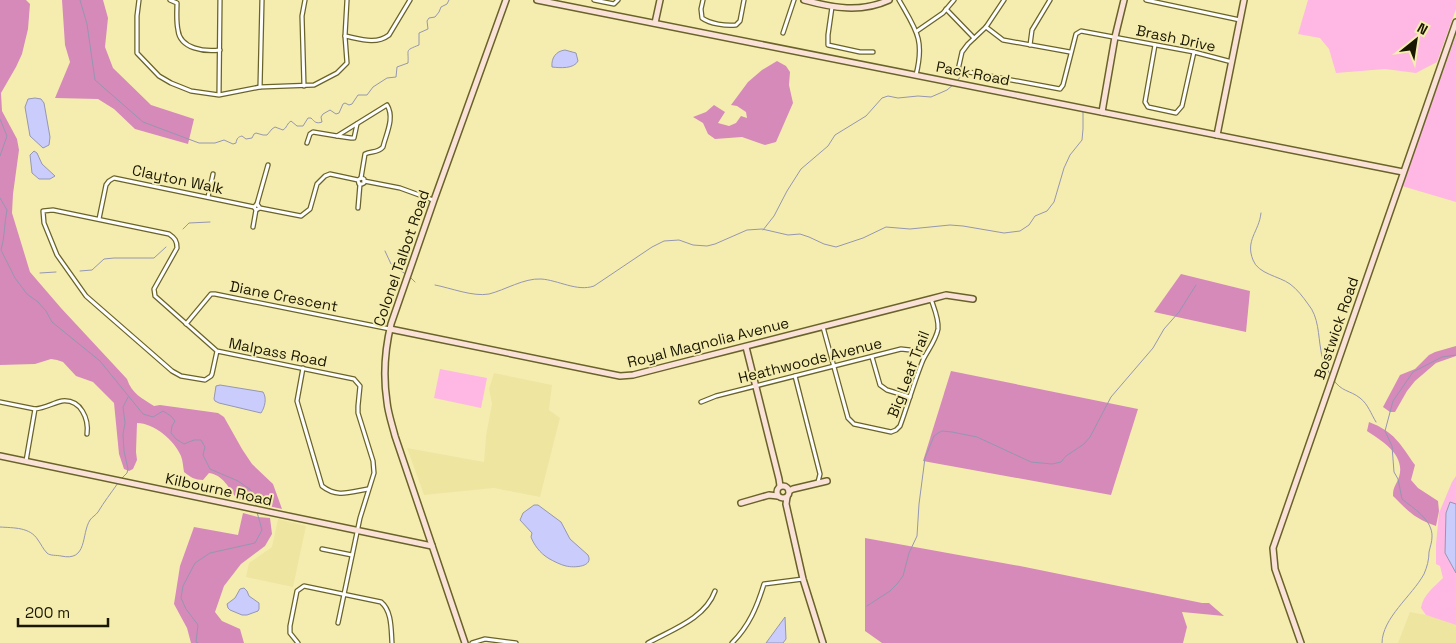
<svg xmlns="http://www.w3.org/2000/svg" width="1456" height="643" font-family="'Space Grotesk',sans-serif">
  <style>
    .built { fill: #eee5a0 }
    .green { fill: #feb8e3 }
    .forest { fill: #d68aba }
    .water { fill: #cacdfc; stroke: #9596b1 }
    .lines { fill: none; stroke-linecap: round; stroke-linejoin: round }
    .stream { stroke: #9596b1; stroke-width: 1 }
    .street-casing { stroke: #6a6329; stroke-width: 5.5 }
    .secondary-casing { stroke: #6a6329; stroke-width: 8 }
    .street { stroke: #fff; stroke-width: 3 }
    .secondary { stroke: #fae2d8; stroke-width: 5 }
    .labels { text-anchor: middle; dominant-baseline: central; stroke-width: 4; stroke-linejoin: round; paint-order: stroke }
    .street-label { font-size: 15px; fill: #1a1701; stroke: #f5edb0 }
  </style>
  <rect width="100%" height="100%" fill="#f5edb0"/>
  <g class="built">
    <path d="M494,373L552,385L549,410L560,418L540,497L494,488L424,495L407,448L484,462L486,436L492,404L489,389Z"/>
    <path d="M278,519L306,526L293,587L246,577L249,563L272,547Z"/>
    <path d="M1410,612L1426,615L1456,625V643H1398Z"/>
  </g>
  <g class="green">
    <path d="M1308,0H1456V9L1437,62L1416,73L1385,69L1336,73L1329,49L1320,38L1298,34Z"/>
    <path d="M1456,35V202L1402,186Z"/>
    <path d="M440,369L487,378L481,408L434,398Z"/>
    <path d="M1456,476V625L1426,615L1421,608C1423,595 1434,587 1443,578L1440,566L1436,564V544L1439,513L1452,482Z"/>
  </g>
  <g class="forest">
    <path d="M0,0H26L30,4L28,29L22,54L16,67L1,93L2,111L17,139L19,150L13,194L12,213L30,272L61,308L127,379C132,394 142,398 154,406L160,405L218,413L224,417L242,449L252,464L273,484L282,509L237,499C229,488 223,475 209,473L203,480C195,480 190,477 184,472C183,467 183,461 181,456C174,440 154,423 137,423L136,452L137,460L133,469L129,471L124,469L119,454L114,403L93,382L76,376L63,362L57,360L51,359L35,364L0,365Z"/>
    <path d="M62,0H103L108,18L105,47L113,68L151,105L194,119L188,144L135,129L114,109L98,99L55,98L70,62L65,45Z"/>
    <path d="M777,61L786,66L790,72L789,85L793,103L776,142L765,145L742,137L715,139L708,134L703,123L693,117L706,112L714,105L725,112L718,123L729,126L736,123L741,116L747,118L746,112L737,106L731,105L748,82L762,70Z"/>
    <path d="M1181,274L1250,291L1246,332L1154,312Z"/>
    <path d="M1456,346V356L1436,363L1415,381L1407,391L1395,412H1390L1383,407L1400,375L1415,369L1429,355L1435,352Z"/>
    <path d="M951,371L1138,409L1111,495L923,461Z"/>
    <path d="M1369,422C1395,432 1400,444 1415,465L1411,480L1418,488L1438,501L1439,511L1436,526C1414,518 1409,512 1393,496C1393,486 1396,486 1399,477C1406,455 1382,441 1367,431Z"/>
    <path d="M243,513L258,517L270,518L272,534L265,546L241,564L224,586L215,612L222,621L240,629L244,643H191L187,628L174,604L180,566L194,527L238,535Z"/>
    <path d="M865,538L1020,566L1202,603H1209L1224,616L1182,612L1187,627L1183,643H882L865,631Z"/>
  </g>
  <g class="water">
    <path d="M565,50L576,53L578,61C574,69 560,68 552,67C551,58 556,51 565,50Z"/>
    <path d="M35,98L41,99L44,103L50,137L49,145L43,148L30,136L25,107L28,99Z"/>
    <path d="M34,151L37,153L42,164L55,176L50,179H39L32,173L30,155Z"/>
    <path d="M220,385L263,392C267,398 265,407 261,413L219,403L215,401L214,399L216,386Z"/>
    <path d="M1450,502L1456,504V573L1445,553L1446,513Z"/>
    <path d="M534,505H538L561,522L570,539L588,555C594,567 574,568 566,566C561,565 553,561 548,558C540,553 534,545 531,537L532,533L520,520L523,513Z"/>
    <path d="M244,588L247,591L249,596L259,603V609L258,611L247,615H242L230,610L228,608L227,604L235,598L240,589Z"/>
    <path d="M785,617L786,639L783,643H766Z"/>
  </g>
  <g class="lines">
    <g class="stream">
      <path d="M80,0L87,24L95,80L143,122L199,143H215L224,140L233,144L236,143C237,138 238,137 242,136L246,139L252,138L254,134L256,133L263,135H267L272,129L275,127L283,130C287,128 287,123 291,121L297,126H303L308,118H311C315,122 316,124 322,122L321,117L323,114L330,110L336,114L339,113L343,104L345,103L349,105L352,104L358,95H367L373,87L387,78L396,77L397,67L408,63C409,49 404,51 419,45V33L428,29L427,21L429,18L435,17L439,12L441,7L447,4L449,0"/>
      <path d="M957,81L961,76"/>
      <path d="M0,119L7,136L0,156"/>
      <path d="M0,198L7,210C4,224 5,237 1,250L15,278L27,294L38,302L46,311L52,322L100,361L143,414L153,417L163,411L171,416L175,421L172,426L171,433L176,439L184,444L194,440H201L205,447L203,455L210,469L238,481L251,490L257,508"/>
      <path d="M1261,213C1259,232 1245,240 1253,260C1258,274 1279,276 1290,284C1297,289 1303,297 1308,304C1319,317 1318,335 1321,351C1322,360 1327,369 1331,376"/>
      <path d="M183,229L189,223L210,222"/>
      <path d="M763,230L774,216L787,191L801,169L828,146L835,135L866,116L882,98L888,96L898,98L918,96L931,97L947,90L954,84"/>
      <path d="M385,251L391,264L407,275"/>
      <path d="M80,271L92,270L104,259L114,258H154L166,247"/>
      <path d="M40,273L56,272"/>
      <path d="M410,277L415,282"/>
      <path d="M435,285C451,288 473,297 489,294C505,290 524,278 541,279C558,280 577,292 594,286L652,247L664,241L679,240L693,245L707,246L715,244L747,230L762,229L788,235L800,234L809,237L824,244L836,247L863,238L886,227L910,229L950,225L963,226L1004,233L1020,231L1029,225L1035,216L1047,211L1054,202L1064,168L1070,155L1082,140L1083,129V111"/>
      <path d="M1333,379C1341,392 1350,390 1360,398C1368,404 1371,414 1376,422"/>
      <path d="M120,480L127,473L128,469L124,451L123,434L125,423L123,407L128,397"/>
      <path d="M0,527C14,528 30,527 38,540C41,544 43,549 47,553C50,556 57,555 61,556C88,562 81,534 90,520C92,517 96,515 98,512C104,502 111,493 118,483"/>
      <path d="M867,606L890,591L897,584L903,576L909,553L917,536L919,504L925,458L934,436L938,433L942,431L952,432L977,437L1031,462L1052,464L1061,462L1066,456L1084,444L1090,437L1111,397L1153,348L1164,329L1179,312L1196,285"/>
      <path d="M198,643L196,642L198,625L186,609L181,598L183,586L195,563L210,553L255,543L262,530L257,512"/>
      <path d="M1382,643C1382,618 1412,596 1424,574C1427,567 1429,560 1429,552C1430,547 1432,542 1432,537C1433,520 1413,508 1402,499L1398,479L1394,472L1392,446L1385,431L1393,401L1413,372L1442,357L1456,355"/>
    </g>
    <defs>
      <g id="street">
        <path d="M139,0L137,16V53L159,76L171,83L191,91L219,95L260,87L314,85L337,73L347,63L345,36L347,0"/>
        <path d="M170,0L177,3C177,12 176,21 178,30C180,49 205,52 220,50"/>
        <path d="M594,0L614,4L618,0"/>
        <path d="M703,0L701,9L702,18C710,24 726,26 736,25L740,21L744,0"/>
        <path d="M899,0C916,30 925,39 916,75"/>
        <path d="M1004,0L986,27L968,44L962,52L958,70L1060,89L1063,85L1076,34L1081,31L1194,52L1232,62"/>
        <path d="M1146,0L1240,20"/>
        <path d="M832,7L828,35V45L860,52H873"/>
        <path d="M946,9L974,38"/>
        <path d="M986,27L1003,40L1070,52"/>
        <path d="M917,31L943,13L954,0"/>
        <path d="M783,33L794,0"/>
        <path d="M345,36C360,39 376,45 389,35L410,0"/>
        <path d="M1030,45L1032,30L1050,0"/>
        <path d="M1155,45L1145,102L1148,107L1176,113L1182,106L1194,52"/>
        <path d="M304,86L302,16L305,0"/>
        <path d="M260,87L262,0"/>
        <path d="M219,94L220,0"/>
        <path d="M337,136L351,138H354L357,124"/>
        <path d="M307,143L310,134L313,132L337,136L387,105C395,118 386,134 383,147C378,153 371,151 365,154L361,178"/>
        <path d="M364,181L400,188L433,200"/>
        <path d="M208,197L213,174"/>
        <path d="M257,204L268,165"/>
        <path d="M260,208L256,210L254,207L257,204L260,208L301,216L310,209L317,184L325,176L330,174L358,180L361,178L364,179V183L362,184H359L358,180"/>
        <path d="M358,208L360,184"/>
        <path d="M99,219L106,185L109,181L114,178L254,207"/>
        <path d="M253,227L256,210"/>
        <path d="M186,324L211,294H215L390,329"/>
        <path d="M823,327L848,418L854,424L891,432L896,430L900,426C908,404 914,382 923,360C928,350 936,340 938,329C939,319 934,308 931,299"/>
        <path d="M217,351L212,374L211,376L205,380L181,376L172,371L86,296L57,255L44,223L43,211L53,210L169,234C175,238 177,241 177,248L154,289L155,296L217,351L354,379L360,386L358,406V413L373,461L374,473L360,518L338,623"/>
        <path d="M872,357L880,385L887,390L910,397"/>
        <path d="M303,368L297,401L322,486C337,498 350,492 368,489"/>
        <path d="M795,376L820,474L818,482"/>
        <path d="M0,402L35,409"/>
        <path d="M701,402L716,396L901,349L910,350L924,357"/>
        <path d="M26,461L35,409C45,408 53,403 62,401C81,399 89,419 87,434"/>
        <path d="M322,549L352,555"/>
        <path d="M298,643L290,633V626L297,591L304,586L381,602C392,611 391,629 392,643"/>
        <path d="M472,643L485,639L516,643"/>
        <path d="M648,643C671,630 705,619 715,591"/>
        <path d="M732,643C749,626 757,607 764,584L803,579"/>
      </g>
      <g id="secondary">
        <path d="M537,0L1403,172"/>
        <path d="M804,0C833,8 861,13 889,0"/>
        <path d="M655,23L660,0"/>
        <path d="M1102,112L1115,37L1124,0"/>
        <path d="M1217,135L1244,0"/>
        <path d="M390,329L620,376L633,375L664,367L931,299L946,295L973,299"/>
        <path d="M746,347L779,479L780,486"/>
        <path d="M0,456L432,546"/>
        <circle cx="783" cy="492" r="6"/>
        <path d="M789,491L793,489L827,481"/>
        <path d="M787,497L786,504L803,579L823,643"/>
        <path d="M741,503L769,495L778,496"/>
        <path d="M465,643L395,436C392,424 388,413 387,402C383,376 385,349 391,324L434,200L506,0"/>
        <path d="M1301,643L1275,569L1273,548L1456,22"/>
      </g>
    </defs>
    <use href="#street" class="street-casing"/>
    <use href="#secondary" class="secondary-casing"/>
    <use href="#street" class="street"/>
    <use href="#secondary" class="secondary"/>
  </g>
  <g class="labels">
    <g class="street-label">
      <text transform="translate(1176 38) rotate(12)">Brash Drive</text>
      <text transform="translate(973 73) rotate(11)">Pack Road</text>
      <text transform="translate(178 179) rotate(12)">Clayton Walk</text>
      <text transform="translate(401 258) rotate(-71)">Colonel Talbot Road</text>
      <text transform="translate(284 296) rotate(11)">Diane Crescent</text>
      <text transform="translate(1336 328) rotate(-71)">Bostwick Road</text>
      <text transform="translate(708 342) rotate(-14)">Royal Magnolia Avenue</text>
      <text transform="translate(278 352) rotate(11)">Malpass Road</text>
      <text transform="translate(810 360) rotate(-14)">Heathwoods Avenue</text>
      <text transform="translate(908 374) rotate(-69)">Big Leaf Trail</text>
      <text transform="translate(219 489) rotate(12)">Kilbourne Road</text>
    </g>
  </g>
  <g transform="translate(1416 40) rotate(30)" stroke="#f5edb0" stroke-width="4" paint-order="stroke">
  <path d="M0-4L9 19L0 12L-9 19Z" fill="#1a1701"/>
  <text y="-8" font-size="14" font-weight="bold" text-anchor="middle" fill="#1a1701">N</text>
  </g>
  <path d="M18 618v8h90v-8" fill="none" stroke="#1a1701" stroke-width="2.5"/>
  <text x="25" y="618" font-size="15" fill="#1a1701" stroke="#f5edb0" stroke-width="4" paint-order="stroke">200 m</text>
</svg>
